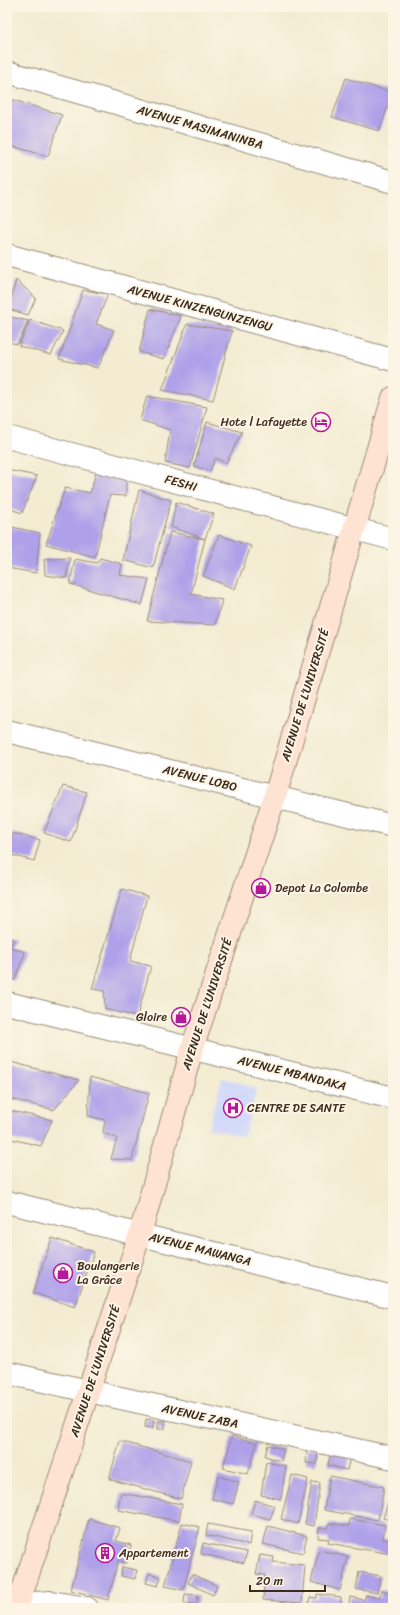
<svg xmlns="http://www.w3.org/2000/svg" width="400" height="1615" font-family="Sriracha,sans-serif">
  <style>
    .built { fill: #d2d9f9 }
    .building { fill: #aea0e9 }
    .lines { fill: none; stroke-linecap: round; stroke-linejoin: round }
    .minor-casing { stroke: #978b78; stroke-width: 24 }
    .secondary-casing { stroke: #978b78; stroke-width: 24 }
    .minor { stroke: #fff; stroke-width: 22 }
    .secondary { stroke: #fee3d2; stroke-width: 22 }
    .labels { text-anchor: middle; dominant-baseline: central; stroke-width: 4; stroke-linejoin: round; paint-order: stroke }
    .street-label { font-size: 12px; fill: #3b2a1e; stroke: #fcf5e5 }
    .poi-label { font-size: 12px; fill: #3b2a1e; stroke: #fcf5e5; text-anchor: start }
  </style>
  <rect width="100%" height="100%" fill="#fcf5e5"/>
  <filter id="ink" filterUnits="userSpaceOnUse"><feTurbulence type="fractalNoise" baseFrequency=".025" numOctaves="2"/><feDisplacementMap in="SourceGraphic" scale="8" xChannelSelector="R" yChannelSelector="G"/><feConvolveMatrix kernelMatrix="1 2 1 2 8 2 1 2 1" color-interpolation-filters="sRGB"/></filter>
  <filter id="wash" filterUnits="userSpaceOnUse"><feTurbulence type="fractalNoise" baseFrequency=".012" numOctaves="4" result="noise"/><feDisplacementMap in="SourceGraphic" scale="16" xChannelSelector="R" yChannelSelector="G"/><feGaussianBlur stdDeviation="0.9" result="paint"/><feColorMatrix in="noise" values="0 0 0 0 0 0 0 0 0 0 0 0 0 0 0 0 0 1.4 0 .05"/><feComposite in="paint" operator="in"/></filter>
  <g filter="url(#wash)">
    <rect width="100%" height="100%" fill="#f3ecd2"/>
    <path class="built" d="M222,1078L257,1088L244,1137L208,1128Z"/>
    <g id="blocks">
      <g class="building">
        <path d="M346,78L393,93L379,131L332,117Z"/>
        <path d="M7,98L62,115L48,156L7,145Z"/>
        <path d="M16,280L36,298L28,315L8,309Z"/>
        <path d="M83,290L108,294L96,324L114,330L98,368L59,359Z"/>
        <path d="M150,309L181,316L164,359L139,352Z"/>
        <path d="M7,316L28,321L18,344L7,342Z"/>
        <path d="M30,320L63,331L51,355L19,346Z"/>
        <path d="M187,324L232,331L213,400L162,390Z"/>
        <path d="M147,396L207,407L190,468L165,463L170,430L140,420Z"/>
        <path d="M207,422L242,432L226,463L215,458L210,471L194,466Z"/>
        <path d="M97,469L126,473V496L110,495L95,557L46,544L65,488L90,493Z"/>
        <path d="M7,470L37,476L22,513L7,508Z"/>
        <path d="M139,490L171,500L153,568L123,560Z"/>
        <path d="M176,502L214,514L205,539L171,527Z"/>
        <path d="M7,526L40,533L36,573L7,568Z"/>
        <path d="M170,532L205,539L191,594L222,600L215,625L147,621Z"/>
        <path d="M219,535L251,546L235,589L203,576Z"/>
        <path d="M70,558L66,578L45,575L44,559Z"/>
        <path d="M100,558L122,564L120,575L149,579L142,605L70,584L75,559L97,563Z"/>
        <path d="M63,786L87,792L71,842L44,833Z"/>
        <path d="M13,833L40,840L34,861L7,854Z"/>
        <path d="M122,889L147,896L130,961L151,966L137,1017L105,1009L104,991L92,989Z"/>
        <path d="M7,938L15,939L10,947L25,952L15,980L7,978Z"/>
        <path d="M7,1061L79,1080L54,1110L7,1098Z"/>
        <path d="M90,1077L149,1093L132,1160L111,1159L117,1138L103,1133L105,1120L88,1116Z"/>
        <path d="M7,1110L52,1120L41,1146L7,1138Z"/>
        <path d="M52,1238L94,1252L75,1307L33,1293Z"/>
        <path d="M146,1419L154,1420L153,1428L145,1427Z"/>
        <rect x="158" y="1421" width="7" height="8"/>
        <path d="M232,1436L257,1443L248,1474L223,1468Z"/>
        <path d="M120,1441L191,1461L181,1499L109,1479Z"/>
        <path d="M268,1445L284,1449L281,1461L265,1456Z"/>
        <path d="M307,1448L318,1449L317,1464L306,1463Z"/>
        <path d="M331,1451L350,1456L347,1470L328,1465Z"/>
        <path d="M266,1462L286,1466L281,1499L261,1495Z"/>
        <path d="M292,1475L308,1479L298,1524L281,1519Z"/>
        <path d="M218,1476L239,1482L233,1504L212,1499Z"/>
        <path d="M330,1476L384,1487L378,1520L324,1510Z"/>
        <path d="M312,1482L320,1483L314,1526L305,1524Z"/>
        <path d="M393,1487V1521L383,1518Z"/>
        <path d="M121,1493L182,1504L179,1521L118,1510Z"/>
        <path d="M255,1500L275,1506L270,1519L251,1514Z"/>
        <path d="M89,1519L120,1528L116,1541L131,1545L126,1563L118,1561L108,1600L71,1590Z"/>
        <path d="M350,1519L385,1525L383,1539L393,1540L391,1554L328,1543L329,1539L318,1538L319,1528H328L329,1523L349,1526Z"/>
        <path d="M182,1523L200,1527L183,1590L165,1586Z"/>
        <path d="M208,1524L251,1532L249,1545L206,1535Z"/>
        <path d="M268,1526L307,1536L303,1553L263,1544Z"/>
        <path d="M203,1543L247,1552L244,1563L201,1554Z"/>
        <path d="M319,1550L348,1557L340,1590L311,1582Z"/>
        <path d="M260,1555L274,1557L273,1562L305,1565L302,1603L263,1600L265,1575L256,1574Z"/>
        <path d="M122,1567L137,1570L135,1579L121,1576Z"/>
        <path d="M359,1572L381,1576L377,1593L356,1589Z"/>
        <path d="M149,1573L161,1577L158,1586L146,1583Z"/>
        <path d="M192,1574L217,1586L213,1595L188,1583Z"/>
        <path d="M382,1590L393,1594V1608H348L350,1597L364,1600L366,1595L379,1598Z"/>
        <path d="M185,1594L198,1595L197,1604L184,1603Z"/>
        <path d="M317,1594L341,1597L340,1608H308L310,1597L317,1598Z"/>
      </g>
    </g>
  </g>
  <g filter="url(#ink)">
    <use href="#blocks" fill-opacity="0" stroke="#978b78" stroke-width="1"/>
    <g class="lines">
      <defs>
        <g id="minor">
          <path d="M7,72L393,182"/>
          <path d="M7,255L393,360"/>
          <path d="M7,437L393,539"/>
          <path d="M7,731L393,826"/>
          <path d="M7,1003L393,1098"/>
          <path d="M7,1202L393,1297"/>
          <path d="M7,1373L393,1458"/>
          <path d="M7,1601L19,1604L51,1602L87,1608"/>
        </g>
        <path id="secondary" d="M17,1608L140,1234L192,1049L275,796L393,398"/>
      </defs>
      <use href="#minor" class="minor-casing"/>
      <use href="#secondary" class="secondary-casing"/>
      <use href="#minor" class="minor"/>
      <use href="#secondary" class="secondary"/>
    </g>
  </g>
  <defs>
    <symbol id="hotel-ring" viewBox="-11 -11 22 22"><circle r="9.5" fill="#fcf5e5" stroke="#b5179e" stroke-width="1.5"/><path d="M-6-4.5h1.5V1H6V5H4.5V3h-9V5H-6ZM-4 0a1.8 1.8 0 1 1 3.6 0ZM.5 0V-2.5h3Q6-2.5 6 0Z" fill="#b5179e"/></symbol>
    <symbol id="shop-ring" viewBox="-11 -11 22 22"><circle r="9.5" fill="#fcf5e5" stroke="#b5179e" stroke-width="1.5"/><path d="M-5-2.5h2.3a2.7 3.5 0 0 1 5.4 0H5L5.5 6h-11ZM-1.5-2.5h3a1.5 2.3 0 0 0-3 0Z" fill="#b5179e"/></symbol>
    <symbol id="hospital-ring" viewBox="-11 -11 22 22"><circle r="9.5" fill="#fcf5e5" stroke="#b5179e" stroke-width="1.5"/><path d="M-5-5h3v3.5h4V-5h3V5h-3V1.5h-4V5h-3Z" fill="#b5179e"/></symbol>
    <symbol id="building-ring" viewBox="-11 -11 22 22"><circle r="9.5" fill="#fcf5e5" stroke="#b5179e" stroke-width="1.5"/><path d="M-4-6H4V6H1V3H-1V6H-4ZM-2.5-4.3h1.7v1.8h-1.7ZM.8-4.3h1.7v1.8H.8ZM-2.5-1h1.7V.8h-1.7ZM.8-1h1.7V.8H.8Z" fill="#b5179e"/></symbol>
  </defs>
  <g fill-rule="evenodd">
    <use href="#hotel-ring" x="310" y="411" width="22" height="22"/>
    <use href="#shop-ring" x="250" y="877" width="22" height="22"/>
    <use href="#shop-ring" x="170" y="1006" width="22" height="22"/>
    <use href="#hospital-ring" x="222" y="1097" width="22" height="22"/>
    <use href="#shop-ring" x="52" y="1262" width="22" height="22"/>
    <use href="#building-ring" x="94" y="1542" width="22" height="22"/>
  </g>
  <g class="labels">
    <g class="street-label">
      <text transform="translate(200 127) rotate(16)">AVENUE MASIMANINBA</text>
      <text transform="translate(200 308) rotate(15)">AVENUE KINZENGUNZENGU</text>
      <text transform="translate(181 483) rotate(15)">FESHI</text>
      <text transform="translate(305 695) rotate(-73)">AVENUE DE L’UNIVERSITÉ</text>
      <text transform="translate(200 778) rotate(14)">AVENUE LOBO</text>
      <text transform="translate(207 1004) rotate(-72)">AVENUE DE L’UNIVERSITÉ</text>
      <text transform="translate(292 1073) rotate(14)">AVENUE MBANDAKA</text>
      <text transform="translate(200 1249) rotate(14)">AVENUE MAWANGA</text>
      <text transform="translate(95 1371) rotate(-72)">AVENUE DE L’UNIVERSITÉ</text>
      <text transform="translate(200 1416) rotate(12)">AVENUE ZABA</text>
    </g>
    <g class="poi-label">
      <text x="307" y="422" text-anchor="end">Hote l Lafayette</text>
      <text x="275" y="888">Depot La Colombe</text>
      <text x="167" y="1017" text-anchor="end">Gloire</text>
      <text x="247" y="1108">CENTRE DE SANTE</text>
      <text x="77" y="1266">Boulangerie<tspan x="77" dy="14">La Grâce</tspan></text>
      <text x="119" y="1553">Appartement</text>
    </g>
  </g>
  <rect width="400" height="1615" fill="none" stroke="#fcf5e5" stroke-width="24"/>
  <path d="M250 1585v6h75v-6" fill="none" stroke="#3b2a1e" stroke-width="2"/>
  <text x="256" y="1585" font-size="12" fill="#3b2a1e" stroke="#fcf5e5" stroke-width="3" paint-order="stroke">20 m</text>
</svg>
